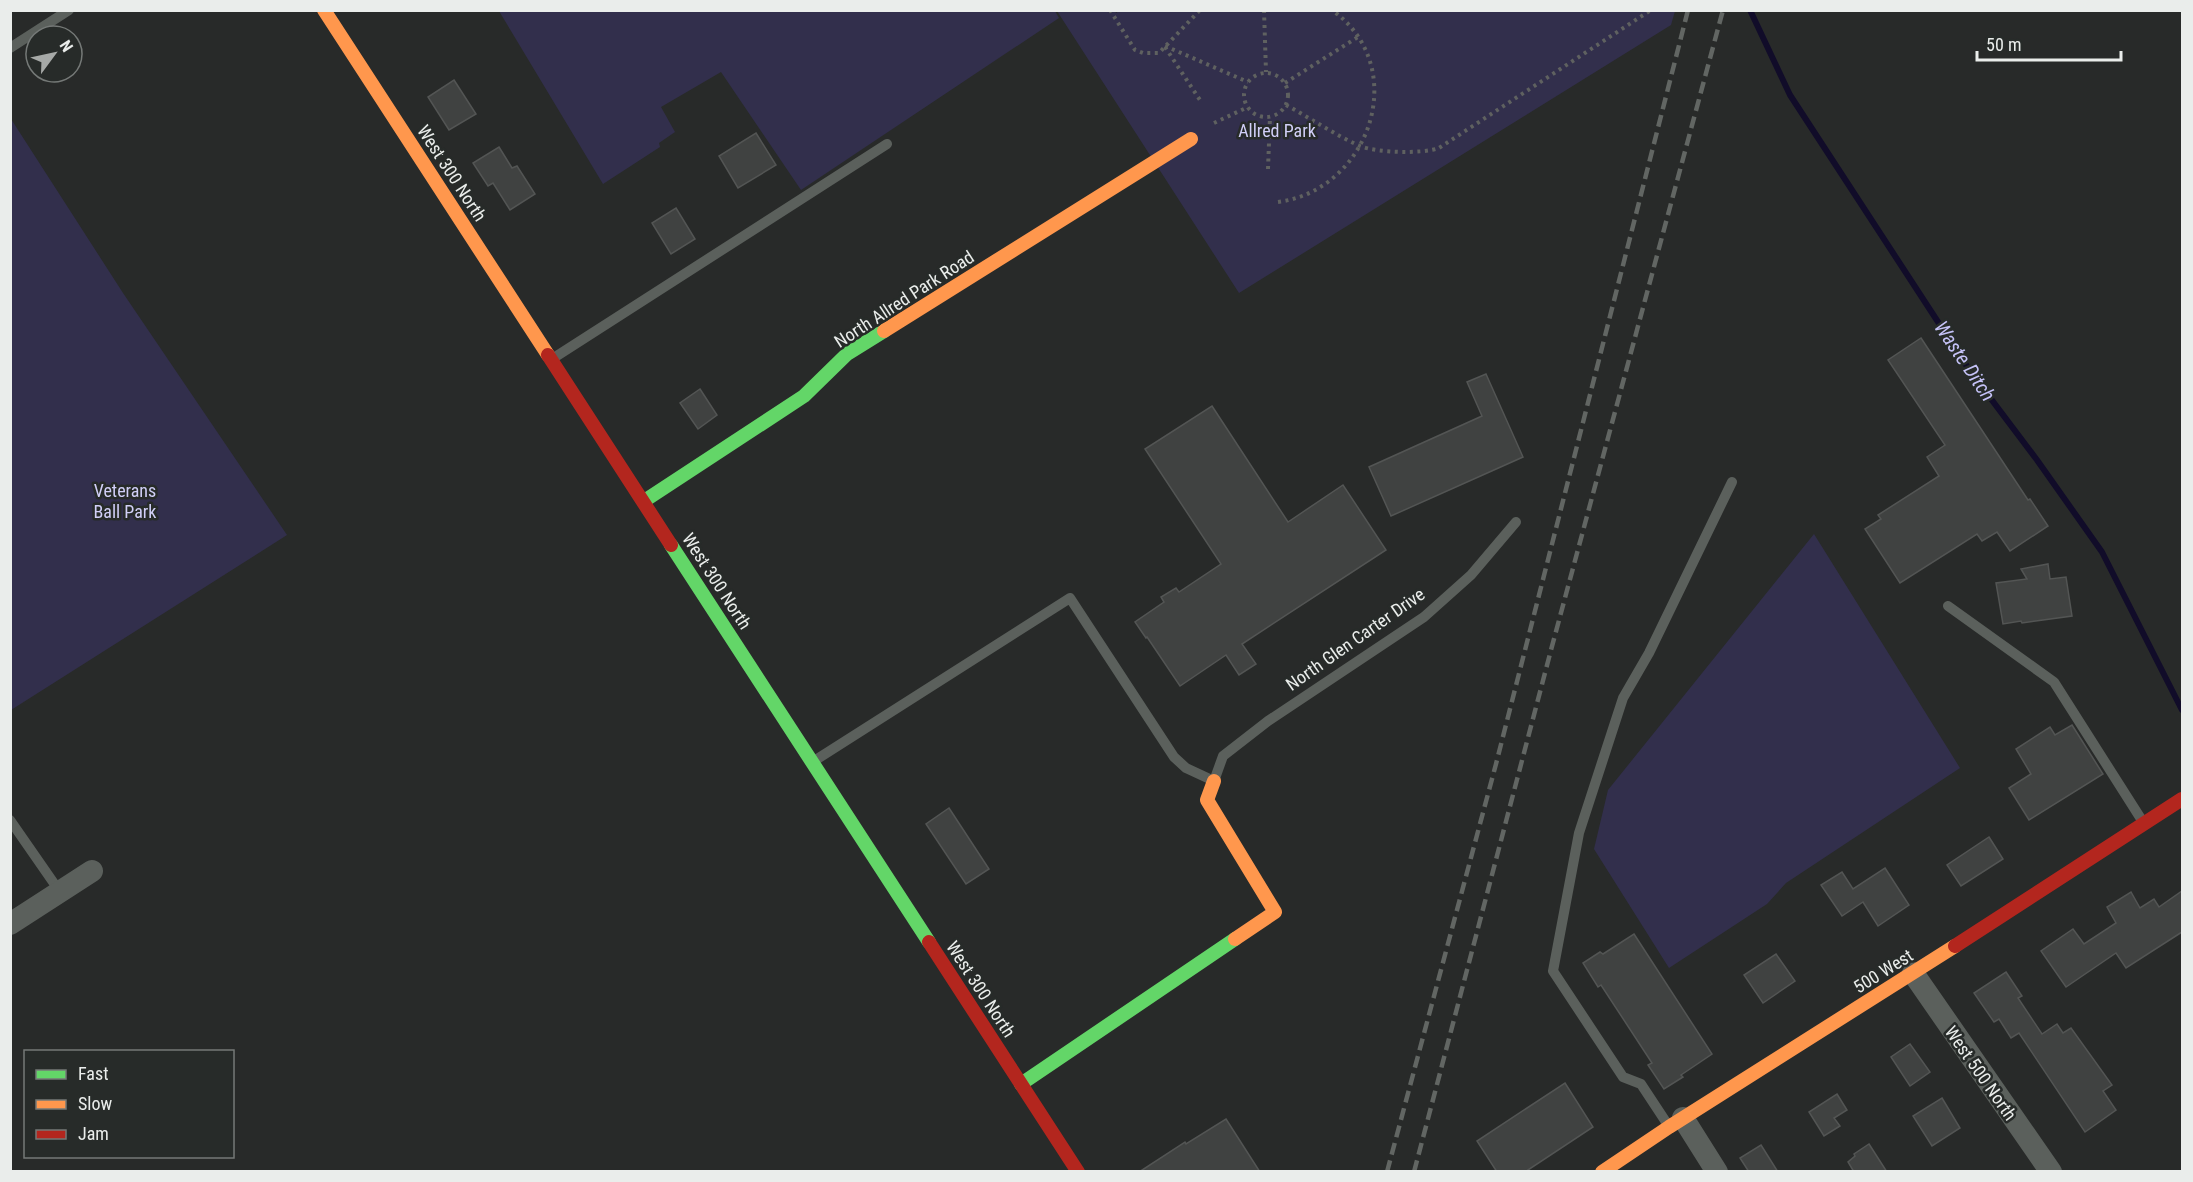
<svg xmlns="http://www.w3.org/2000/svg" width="2193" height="1182" font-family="'Roboto Condensed',sans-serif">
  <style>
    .green { fill: #322f4c }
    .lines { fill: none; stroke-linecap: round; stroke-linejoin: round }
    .stream { stroke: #110c29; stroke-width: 6 }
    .building { fill: #404241; stroke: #535554; stroke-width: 1.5 }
    .path { stroke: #5f6160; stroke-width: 4; stroke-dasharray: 3 4.5; stroke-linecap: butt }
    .lane { stroke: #5b605c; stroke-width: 10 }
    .street { stroke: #5b605c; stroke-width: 22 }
    .fast { stroke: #63d668; stroke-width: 14 }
    .slow { stroke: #ff974d; stroke-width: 14 }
    .jam { stroke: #b3261e; stroke-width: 14 }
    .rail { stroke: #626663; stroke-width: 4.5; stroke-dasharray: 12 6; stroke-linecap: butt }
    .labels { text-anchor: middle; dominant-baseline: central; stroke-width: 5; stroke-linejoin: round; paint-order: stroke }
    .park-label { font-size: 18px; fill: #d1cff7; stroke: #272b29 }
    .street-label { font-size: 18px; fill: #eaedeb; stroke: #272b29 }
    .water-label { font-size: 20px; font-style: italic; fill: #c5c2f7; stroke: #272b29 }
  </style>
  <rect width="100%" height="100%" fill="#282a29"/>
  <g class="green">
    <path d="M1115,10L1116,13L1120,10L1675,11L1671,25L1239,293L1057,11Z"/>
    <path d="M1055,11L1059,18L801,190L721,72L661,107L675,132L659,143L660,147L603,184L499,11Z"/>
    <path d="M11,119L123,293L287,535L11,710Z"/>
    <path d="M1814,534L1960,768L1786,883L1767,904L1669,968L1594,849L1608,790Z"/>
  </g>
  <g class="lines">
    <path class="stream" d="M1750,10L1790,95L1970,371L2037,460L2102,552L2182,710"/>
  </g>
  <g class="building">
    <path d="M454,80L476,114L449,130L428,97Z"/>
    <path d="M756,133L776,165L738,188L719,156Z"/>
    <path d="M499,147L512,168L517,166L535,194L510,210L493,183L488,186L473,163Z"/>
    <path d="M676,208L695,239L671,254L652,223Z"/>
    <path d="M1921,338L2028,500L2030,499L2048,526L2010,551L1997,532L1982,541L1977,534L1900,583L1865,529L1881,519L1878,515L1939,476L1927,457L1945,445L1888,360Z"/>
    <path d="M1486,374L1523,457L1391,516L1369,467L1482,416L1467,382Z"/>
    <path d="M700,389L717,415L698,429L680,403Z"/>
    <path d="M1212,406L1288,522L1343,485L1386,550L1242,644L1256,664L1239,675L1226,655L1180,686L1147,637L1146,638L1135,622L1164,602L1161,597L1176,588L1179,592L1221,564L1145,449Z"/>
    <path d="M2048,564L2050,579L2066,577L2072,616L2022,623L2021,621L2003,624L1996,583L2027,579L2021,569Z"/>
    <path d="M2072,725L2103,774L2029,820L2009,788L2031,774L2016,749L2050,727L2055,735Z"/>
    <path d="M949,808L989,869L966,884L926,824Z"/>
    <path d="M1989,837L2003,859L1961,886L1947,865Z"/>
    <path d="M1885,868L1909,905L1878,926L1863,902L1842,916L1821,885L1842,872L1853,889Z"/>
    <path d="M2182,891V932L2126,968L2116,953L2066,987L2041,951L2073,929L2084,944L2116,923L2107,907L2131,892L2140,908L2154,899L2159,907Z"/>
    <path d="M1634,934L1712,1054L1681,1075L1683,1077L1664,1089L1648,1065L1652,1063L1601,985L1598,987L1583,963L1600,952L1603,954Z"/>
    <path d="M1776,954L1795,981L1763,1003L1744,975Z"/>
    <path d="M2006,972L2022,996L2018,998L2042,1034L2057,1024L2063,1033L2071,1028L2112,1085L2103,1091L2116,1110L2085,1132L2019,1033L2011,1038L1999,1019L1994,1022L1974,993Z"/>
    <path d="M1910,1044L1930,1072L1910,1086L1891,1057Z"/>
    <path d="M1565,1083L1593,1127L1525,1172H1497L1477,1141Z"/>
    <path d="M1837,1094L1847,1110L1834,1118L1840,1126L1824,1136L1809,1112Z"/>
    <path d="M1942,1098L1960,1128L1932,1146L1913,1116Z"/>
    <path d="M1226,1119L1260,1172H1139L1185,1142L1186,1144Z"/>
    <path d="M1869,1144L1887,1172H1854L1848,1162L1855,1156L1854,1154Z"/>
    <path d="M1761,1145L1778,1172H1749L1740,1158Z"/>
  </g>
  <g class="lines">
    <g class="path">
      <path d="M1110,10L1135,50L1143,53H1159L1200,10"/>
      <path d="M1264,10L1266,72"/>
      <path d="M1165,46L1248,82"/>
      <path d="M1165,47L1200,100"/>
      <circle cx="1266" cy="95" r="22"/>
      <path d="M1285,83L1358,37"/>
      <path d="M1286,105C1310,118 1335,135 1360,146C1377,153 1423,154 1439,148L1651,10"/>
      <path d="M1214,123L1248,107"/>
      <path d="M1268,169L1270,117"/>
      <path d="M1278,202C1370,190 1412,67 1332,10"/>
    </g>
    <g class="lane">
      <path d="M10,48L69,10"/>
      <path d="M552,359L887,144"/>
      <path d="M1948,606L2054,682L2143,822"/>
      <path d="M814,761L1070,598L1174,757L1186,768L1214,781L1223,756L1268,721L1424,617L1471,575L1516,522"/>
      <path d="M10,820L60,892"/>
      <path d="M1668,1125L1641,1084L1623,1077L1553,971L1579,833L1623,698L1649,653L1732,482"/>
    </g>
    <g class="street">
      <path d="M10,924L92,871"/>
      <path d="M1913,973L2051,1172"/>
      <path d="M1683,1118L1717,1172"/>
    </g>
    <g class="fast">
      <path d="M644,501L804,396L847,354L884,331"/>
      <path d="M671,545L929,942"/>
      <path d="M1021,1084L1235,939"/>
    </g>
    <g class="slow">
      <path d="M324,10L548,355"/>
      <path d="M884,331L1191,139"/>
      <path d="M1214,781L1207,800L1275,912L1235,939"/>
      <path d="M1602,1172L1669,1127L1955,946"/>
    </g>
    <g class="jam">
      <path d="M548,355L671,545"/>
      <path d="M929,942L1078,1172"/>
      <path d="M1955,946L2182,799"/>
    </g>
    <g class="rail">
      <path d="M1387,1172L1496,764L1688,10"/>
      <path d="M1414,1172L1551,650L1723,10"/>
    </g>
  </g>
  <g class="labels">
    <g class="park-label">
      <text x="1277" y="130">Allred Park</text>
      <text x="125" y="490">Veterans<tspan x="125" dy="21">Ball Park</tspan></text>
    </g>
    <g class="street-label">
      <text transform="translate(452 173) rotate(57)">West 300 North</text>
      <text transform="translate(904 299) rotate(-33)">North Allred Park Road</text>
      <text transform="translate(717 581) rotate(57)">West 300 North</text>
      <text transform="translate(1355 639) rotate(-35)">North Glen Carter Drive</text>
      <text transform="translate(1883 971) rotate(-32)">500 West</text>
      <text transform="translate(981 989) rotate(57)">West 300 North</text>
      <text transform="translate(1981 1073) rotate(55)">West 500 North</text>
    </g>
    <g class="water-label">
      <text transform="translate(1965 361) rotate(56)">Waste Ditch</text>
    </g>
  </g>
  <rect width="2193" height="1182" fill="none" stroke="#eaedeb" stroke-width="24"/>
  <rect x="24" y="1050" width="210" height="108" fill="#272b29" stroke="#757977" stroke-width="1.5"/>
  <rect x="36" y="1070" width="30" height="9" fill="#63d668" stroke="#757977" stroke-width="1.5"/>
  <text x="78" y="1080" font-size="18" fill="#eaedeb">Fast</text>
  <rect x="36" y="1100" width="30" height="9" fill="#ff974d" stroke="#757977" stroke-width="1.5"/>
  <text x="78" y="1110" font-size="18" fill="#eaedeb">Slow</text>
  <rect x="36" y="1130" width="30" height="9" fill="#b3261e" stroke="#757977" stroke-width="1.5"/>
  <text x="78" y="1140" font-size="18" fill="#eaedeb">Jam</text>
  <g transform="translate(54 54) rotate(57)"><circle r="28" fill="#272b29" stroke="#757977" stroke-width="1.5"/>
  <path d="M0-4.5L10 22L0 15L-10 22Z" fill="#a6a9a7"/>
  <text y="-9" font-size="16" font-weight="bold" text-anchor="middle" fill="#eaedeb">N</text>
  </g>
  <path d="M1977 51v9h144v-9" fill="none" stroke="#eaedeb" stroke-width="3"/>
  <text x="1986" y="51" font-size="18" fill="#eaedeb" stroke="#272b29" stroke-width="4.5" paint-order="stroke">50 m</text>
</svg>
